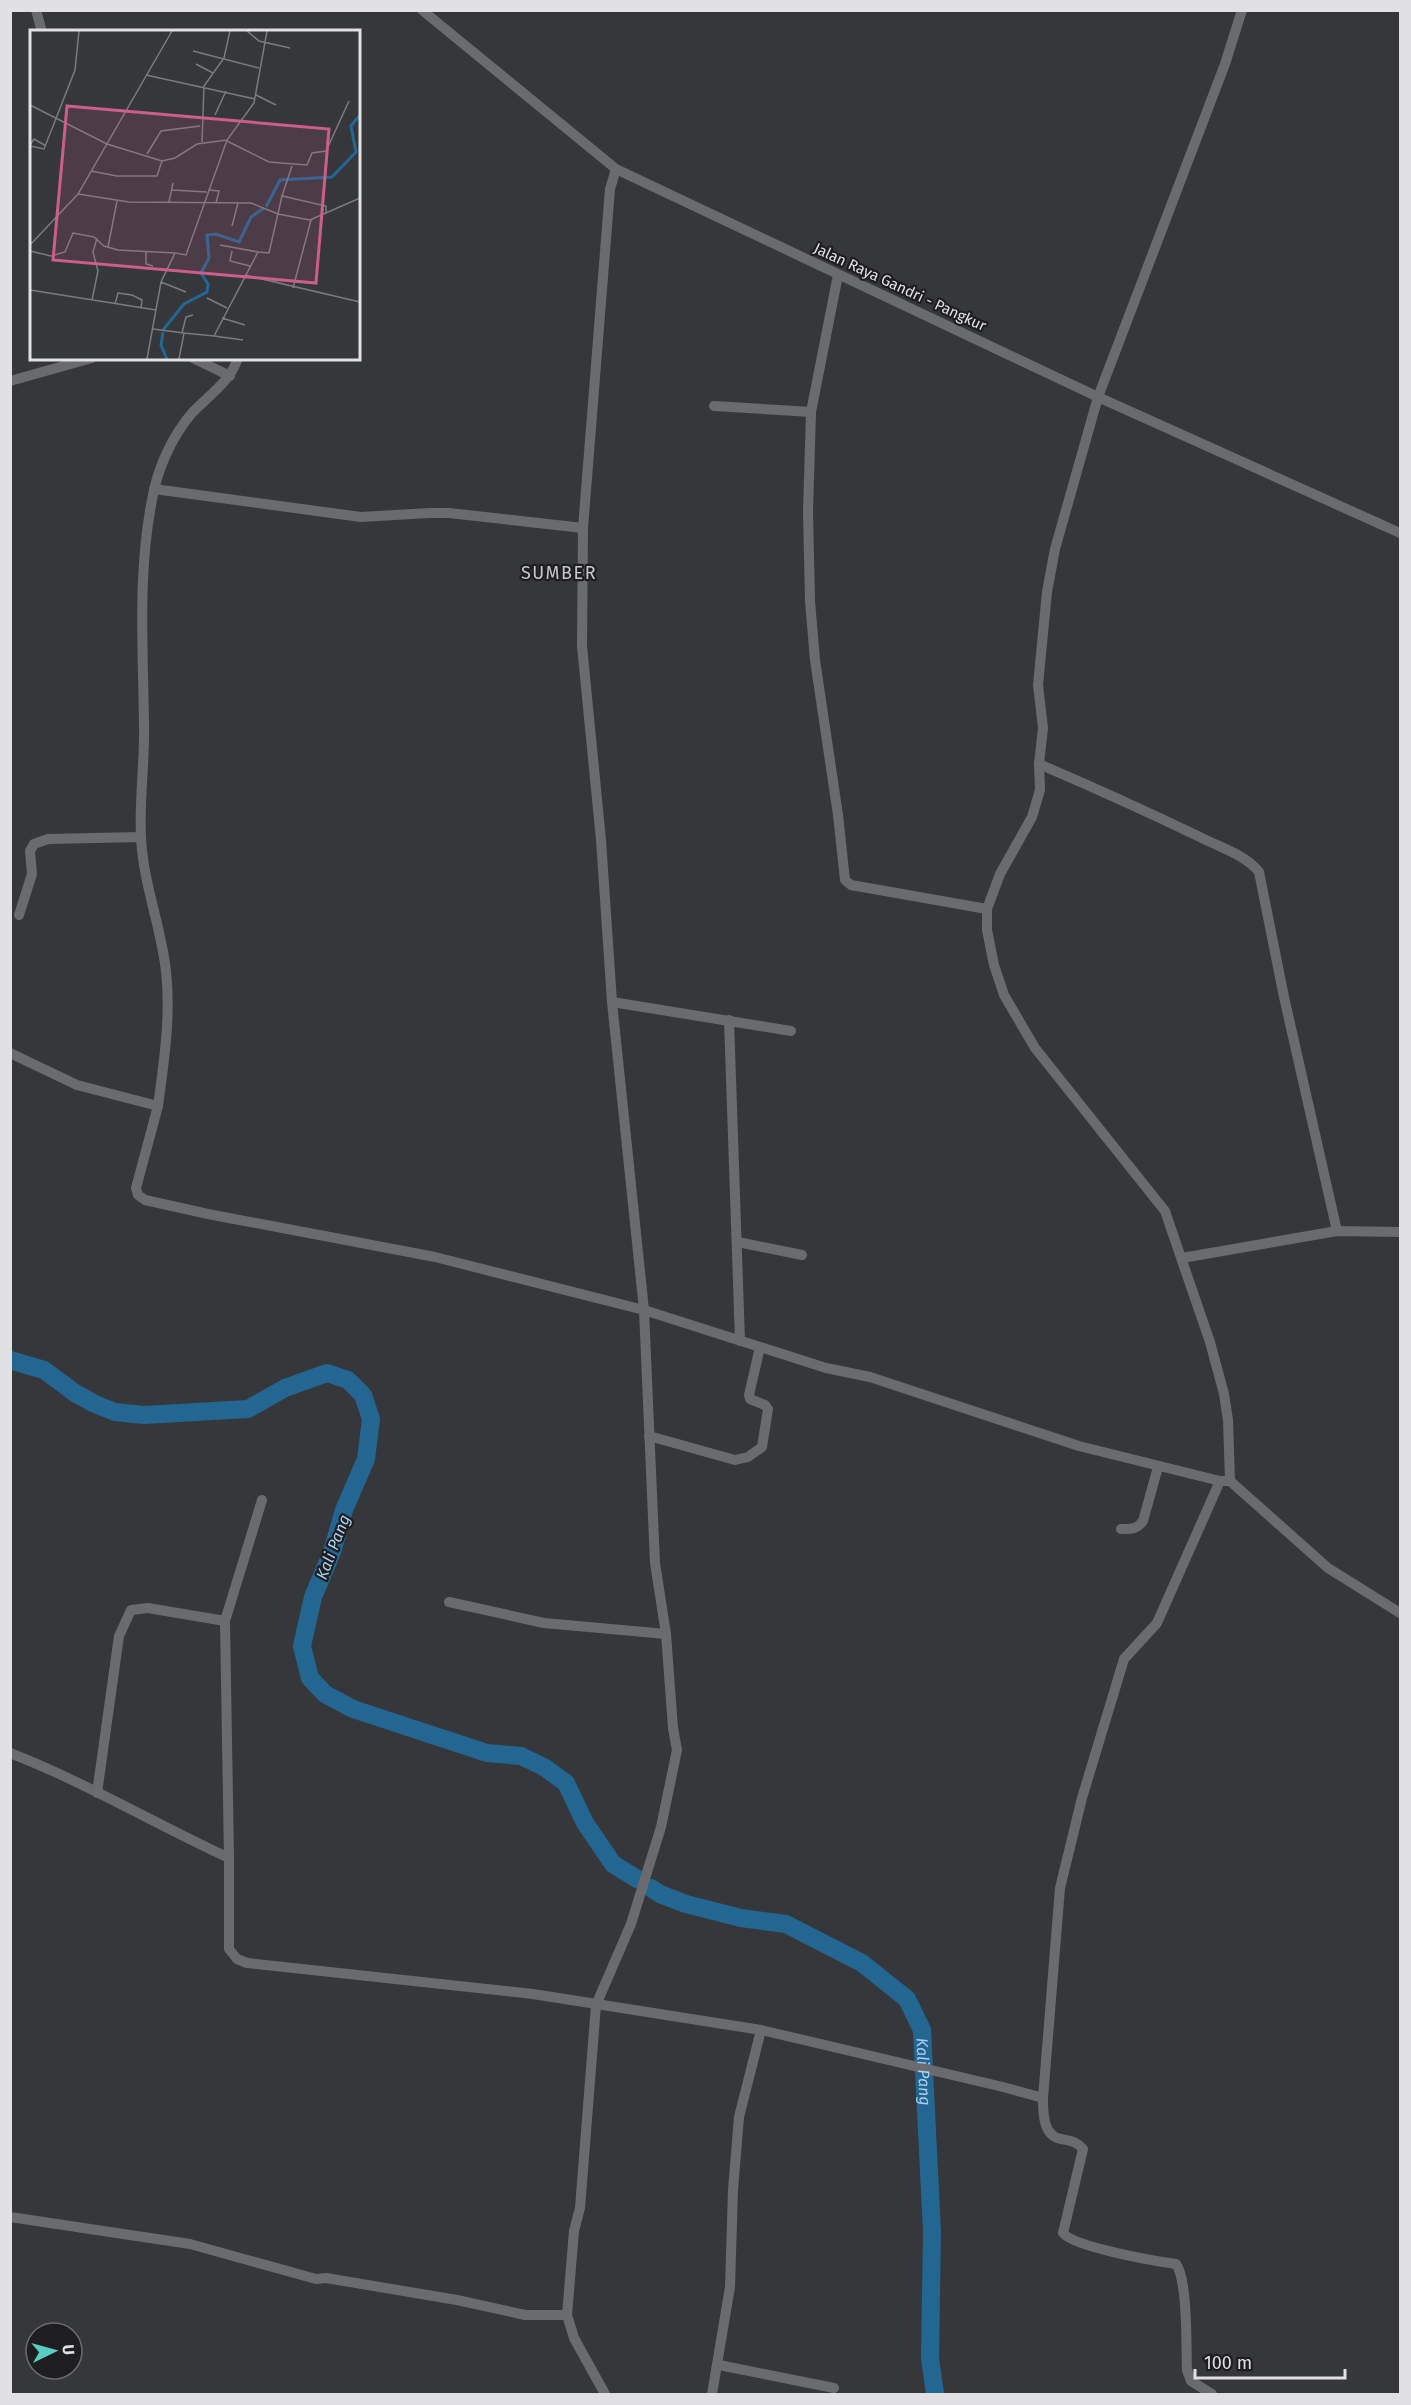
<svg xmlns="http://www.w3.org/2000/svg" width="1411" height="2405" font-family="'Fira Sans',sans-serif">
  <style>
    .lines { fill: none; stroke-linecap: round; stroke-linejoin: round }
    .river { stroke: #246692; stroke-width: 18 }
    .minor { stroke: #6a6b6f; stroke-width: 10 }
    .labels { text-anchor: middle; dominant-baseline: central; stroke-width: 4.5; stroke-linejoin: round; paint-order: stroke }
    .street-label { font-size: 15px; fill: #e1e1e4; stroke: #1e1e20 }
    .water-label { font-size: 16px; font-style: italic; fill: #a9d1ef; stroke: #1e1e20 }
    .quarter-label { font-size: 18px; letter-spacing: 1.5px; fill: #c6c7cc; stroke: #1e1e20 }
    .inset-river { fill: none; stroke: #246692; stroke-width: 3 }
    .inset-road { fill: none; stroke: #7a7b7f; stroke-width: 1.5 }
    .view { fill: #cd5e8b; fill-opacity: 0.15; stroke: #cd5e8b; stroke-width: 3 }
    .inset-edge { fill: none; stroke: #e1e1e4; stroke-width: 3 }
  </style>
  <rect width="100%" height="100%" fill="#36373b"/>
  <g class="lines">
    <g class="river">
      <path d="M10,1360L44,1370L75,1393L95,1404L115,1412L144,1415L248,1409L285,1388L327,1373L348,1380L363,1395L371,1419L366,1459L344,1510L332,1552L313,1597L302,1646L310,1678L325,1694L353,1709L487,1753L521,1756L544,1767L566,1783L585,1823L613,1864L637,1879"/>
      <path id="s1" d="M651,1888L660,1894L686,1904L741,1918L786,1924L862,1963L907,1999L922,2030L932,2232L930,2358L935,2394"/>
    </g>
    <g class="minor">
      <path d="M36,10L42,32"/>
      <path d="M422,10L616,169L1098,397L1400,533"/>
      <path d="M838,275L811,412L808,512L810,601L815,660L838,815L845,880L851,885L987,909"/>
      <path d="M193,358L230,376"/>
      <path d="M10,381L92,358"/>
      <path d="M714,406L811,412"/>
      <path d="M154,489L361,517L429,513H449L583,528"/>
      <path d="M1039,764C1095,788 1150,813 1204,839C1222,848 1247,856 1259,872L1284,997L1337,1231"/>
      <path d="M19,915L32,874L30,851L34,844L48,839L141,837"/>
      <path d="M612,1002L791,1031"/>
      <path d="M729,1020L740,1341"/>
      <path d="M10,1053L77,1085L158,1106L136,1188L138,1195L145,1200L208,1214L435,1257L644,1310L826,1368L870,1377L1079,1446L1220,1481H1230L1328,1568L1400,1613"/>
      <path d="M158,1106C164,1062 171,1015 166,971C161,926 143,883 141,837C139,800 145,762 144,724C143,644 137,568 154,490C160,463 174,434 192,413C209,395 230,382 238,358"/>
      <path d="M738,1242L802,1255"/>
      <path d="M1182,1258L1337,1231L1400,1232"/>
      <path d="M649,1436L735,1460L748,1457L762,1447L768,1409L765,1405L750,1399L749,1395L760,1347"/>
      <path d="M1230,1481L1228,1420L1224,1394L1210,1342L1165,1211L1035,1048L1004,995L994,965L987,930V909L1000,874L1032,817L1040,790L1039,764L1043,728L1038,685L1047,592L1055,549L1098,397L1225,64L1242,10"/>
      <path d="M1121,1529C1131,1529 1136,1530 1143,1521L1158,1467"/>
      <path d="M449,1602L544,1623L666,1634"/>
      <path d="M10,1753C85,1782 155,1824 229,1858V1949L237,1959L247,1963L533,1994L761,2030L739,2117L733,2190L730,2287L712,2394"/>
      <path d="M97,1793L119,1636L131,1610L148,1608L225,1621"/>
      <path d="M229,1858L225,1621L262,1500"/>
      <path d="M761,2030L1003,2087L1043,2098"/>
      <path d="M10,2217L190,2244L316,2279L326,2278L457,2300L525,2315H567"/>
      <path d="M719,2365L834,2388"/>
      <path d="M605,2394L574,2338L567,2315L574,2231L580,2208L596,2005L631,1924L661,1827L677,1750L673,1728L666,1634L655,1563L644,1310L612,1002L601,840L582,646L583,528L610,189L616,169"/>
      <path d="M1212,2394L1191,2381L1187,2370C1186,2346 1188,2281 1176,2264C1154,2261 1074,2247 1063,2233L1083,2149C1076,2141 1071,2141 1061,2139C1043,2136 1043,2113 1043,2098L1060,1888L1082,1798L1124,1659L1157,1623L1220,1481"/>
    </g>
  </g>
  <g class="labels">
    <g class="street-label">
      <text transform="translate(900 287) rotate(25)">Jalan Raya Gandri - Pangkur</text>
    </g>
    <g class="water-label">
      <text transform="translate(333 1547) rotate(-69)">Kali Pang</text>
      <text stroke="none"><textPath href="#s1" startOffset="360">Kali Pang</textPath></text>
    </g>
    <g class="quarter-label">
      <text x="559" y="573">SUMBER</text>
    </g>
  </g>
  <g transform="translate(30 30)">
    <rect width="330" height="330" fill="#36373b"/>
    <path class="inset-river" d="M236,177L250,150L302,147L326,122L321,96L330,85M133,300L154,274L177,262L178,254L171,243L179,228L177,205L186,204L209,212L221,187L234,178M133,302L131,315L137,329"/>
    <path class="inset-road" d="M217,1L229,11L260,18M163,21L229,38M166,34L183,43M116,45L225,69M226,65L246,75M0,75L77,114L132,131L145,128L167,114L197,110M185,85L196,61M197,111L239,132L277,135L282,123L296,121L319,71M172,112L174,56L194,28L200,1M0,115L4,109L16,116M0,116L14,119L45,40L49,1M117,124L131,101L170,96M61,141L87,146H127L132,131M142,160L177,162M178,160L189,161L186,173M48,164L99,172L221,173L248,184L280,190L330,168M252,166L262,136M139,172L143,153M202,196L208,173M0,215L48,164L142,1M190,215L228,222M78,217L87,171M0,221L21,226L35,222L43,203L64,207L74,216L88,220L145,223M202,221L200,231L220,236M116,222V234L123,236M215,245L330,272M131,252L156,262M263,258L281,190M0,260L126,280M177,268L197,278M62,270L68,241L63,222L67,208M85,274L88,263L102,265L112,270L111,279M192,288L215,295M123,299L154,303M152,303L156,287L163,285M184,306L213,310M117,329L131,252L145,223L156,225L197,110L224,73L237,1M149,329L154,303L184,306L228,222L239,223L252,166L296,176V184"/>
    <path class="view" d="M37,76L299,99L286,253L23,230Z"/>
    <rect width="330" height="330" class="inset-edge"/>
  </g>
  <rect width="1411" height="2405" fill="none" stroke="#e1e1e4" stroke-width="24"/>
  <g transform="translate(54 2351) rotate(85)"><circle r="28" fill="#1e1e20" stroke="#6c6c6e" stroke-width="1.5"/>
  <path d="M0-4.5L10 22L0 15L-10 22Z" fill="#57cec1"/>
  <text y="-9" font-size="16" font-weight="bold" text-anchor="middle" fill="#e1e1e4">U</text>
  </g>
  <path d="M1195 2369v9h150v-9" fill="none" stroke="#e1e1e4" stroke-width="3"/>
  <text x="1204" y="2369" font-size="18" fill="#e1e1e4" stroke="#1e1e20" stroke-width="4.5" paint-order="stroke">100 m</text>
</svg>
